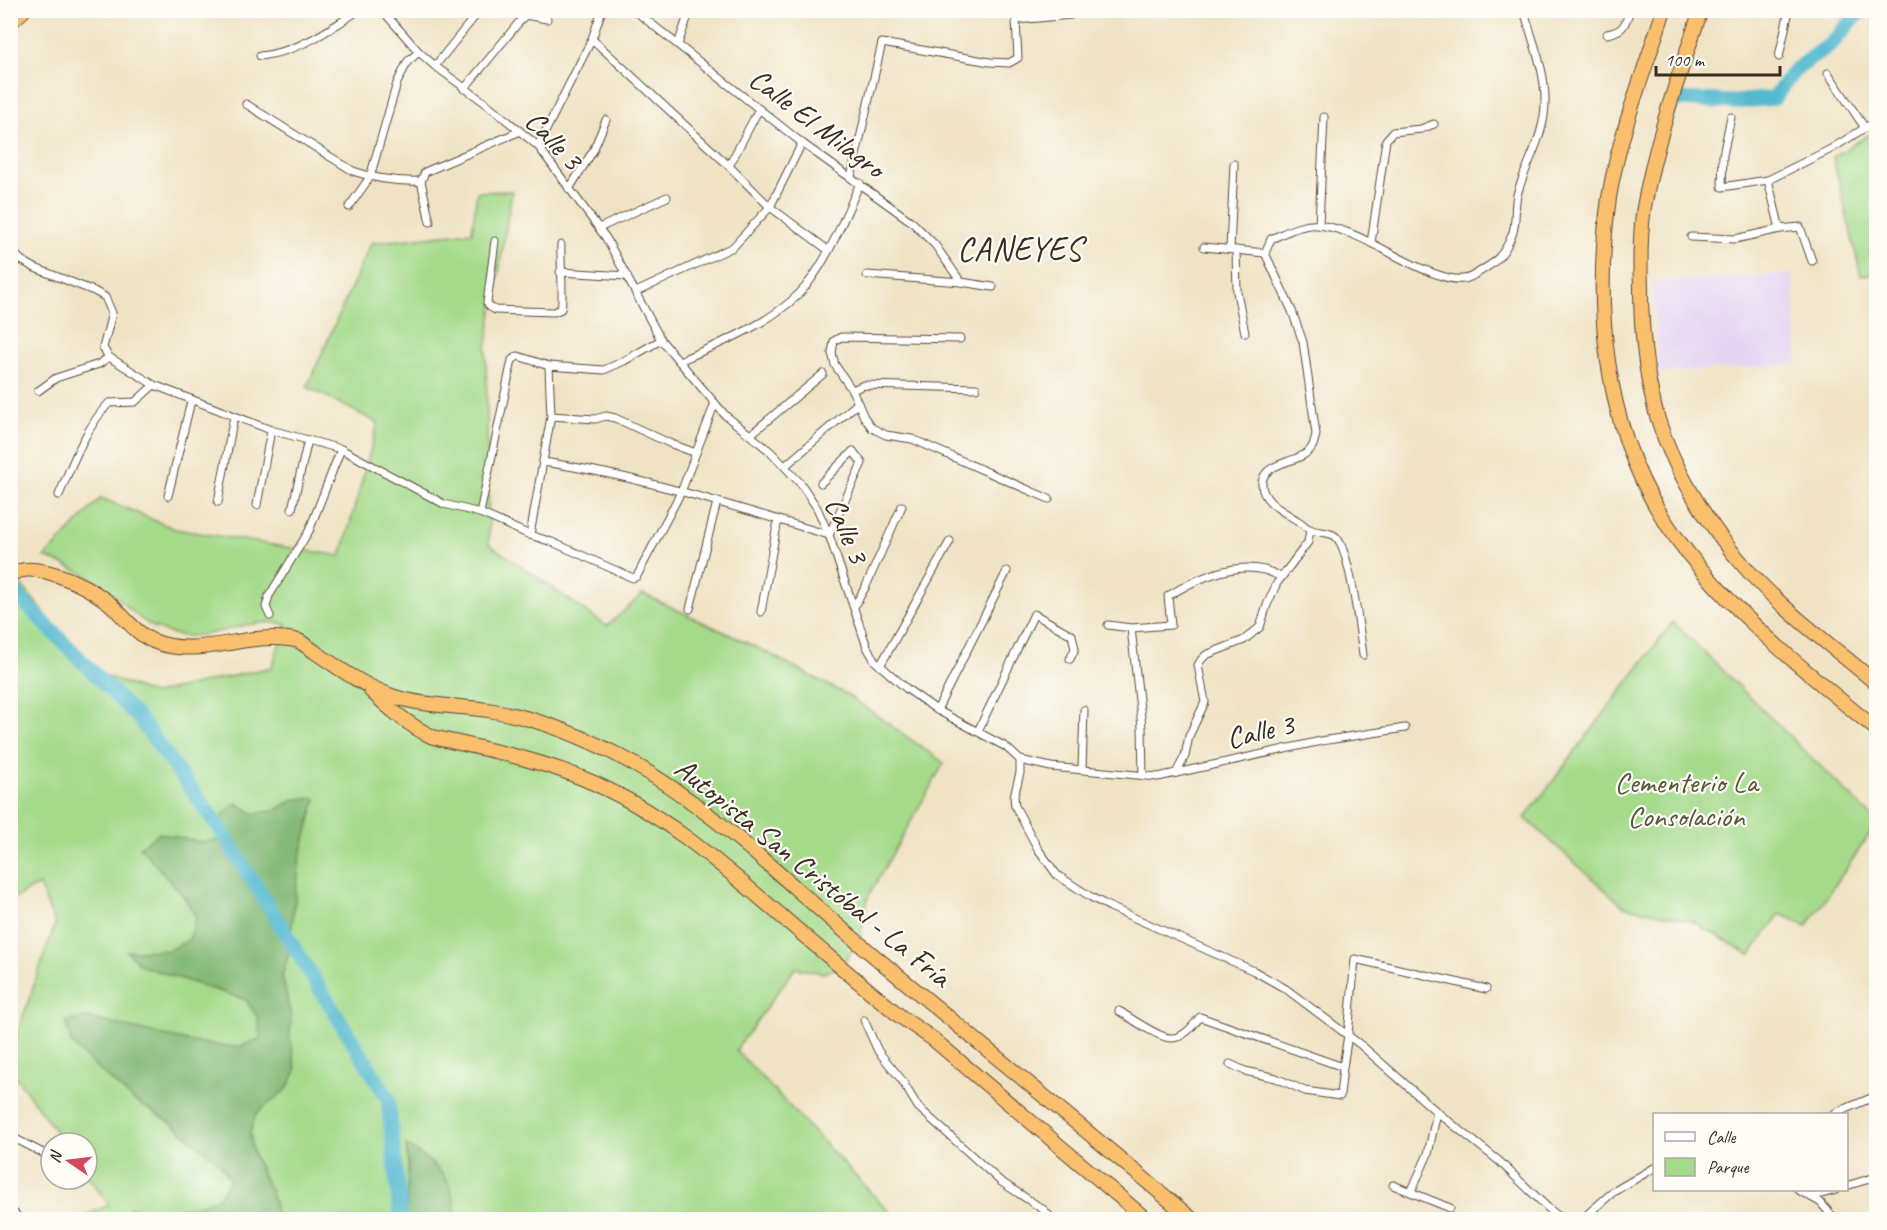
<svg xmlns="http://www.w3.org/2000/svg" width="1887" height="1230" font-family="Caveat,sans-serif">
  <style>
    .built { fill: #e4d3f2 }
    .green { fill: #a5da8b; stroke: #708254; stroke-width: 1.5 }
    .forest { fill: #84ba77; stroke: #60724a; stroke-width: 1.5 }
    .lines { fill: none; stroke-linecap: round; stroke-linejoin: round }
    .river { stroke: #52b9d0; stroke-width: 15 }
    .street-casing { stroke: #564637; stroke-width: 9 }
    .highway-casing { stroke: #564637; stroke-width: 16 }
    .street { stroke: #fff; stroke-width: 7 }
    .highway { stroke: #f9bf6d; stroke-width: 14 }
    .labels { text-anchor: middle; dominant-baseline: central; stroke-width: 4.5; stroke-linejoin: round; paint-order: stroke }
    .street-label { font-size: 30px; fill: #3b2a1e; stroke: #fdfcf7 }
    .park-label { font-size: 30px; fill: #565639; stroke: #fdfcf7 }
    .quarter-label { font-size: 33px; letter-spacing: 1.5px; fill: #3b2a1e; stroke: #fdfcf7 }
  </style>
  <rect width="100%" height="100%" fill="#fdfcf7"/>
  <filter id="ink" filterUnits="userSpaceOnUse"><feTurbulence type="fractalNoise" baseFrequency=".0167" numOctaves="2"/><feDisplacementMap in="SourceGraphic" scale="12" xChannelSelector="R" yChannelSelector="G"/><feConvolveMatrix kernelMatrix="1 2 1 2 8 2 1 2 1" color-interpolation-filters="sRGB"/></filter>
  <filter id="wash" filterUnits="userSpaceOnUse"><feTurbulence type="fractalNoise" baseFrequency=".008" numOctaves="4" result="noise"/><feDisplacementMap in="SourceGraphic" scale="24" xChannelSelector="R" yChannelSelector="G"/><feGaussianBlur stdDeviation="1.35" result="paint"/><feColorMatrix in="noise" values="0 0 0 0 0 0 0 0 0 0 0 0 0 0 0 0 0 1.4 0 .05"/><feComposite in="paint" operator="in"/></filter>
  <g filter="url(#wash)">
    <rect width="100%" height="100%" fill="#f0e3c5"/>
    <path class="built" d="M1793,274L1798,364L1658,373L1653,282Z"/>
    <g class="green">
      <path d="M1876,130V273L1861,276L1833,157Z"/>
      <path d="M512,191L486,349L489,544L607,626L643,594L760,649L849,696L944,763L868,897L859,943L840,967L823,973L795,968L736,1050L896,1219H78L109,1205L87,1175V1143H64L11,1070V1051L55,924L39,885L11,900L10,543L18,581L93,671L153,694L272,667L286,624C247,616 213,641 178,635C145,629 133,611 110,591C91,575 67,566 45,557L101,498L175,529L341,556L378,423L307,387L371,243L472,232L477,192Z"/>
      <path d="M1673,622L1876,821V825L1807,926L1780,914L1750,955L1692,921L1623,906L1525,818Z"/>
    </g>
    <g class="forest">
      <path d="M316,798L300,858L288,957L282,975L291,1017L290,1038L296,1070L288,1088L256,1114L250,1133L253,1153L271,1193L278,1219H136L130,1208L152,1213L197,1206L218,1198L230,1180L219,1162L170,1122L133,1100L86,1058L71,1043L66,1022L88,1018L192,1042L237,1047L260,1039L258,1018L246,1000L142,966L126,951L169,950L189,940L196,918L185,898L140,847L159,833L200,842L222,840L219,818L236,803L254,814L276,810L295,799Z"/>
      <path d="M406,1145C423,1156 442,1168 450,1187C454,1196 455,1210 456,1219H406L408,1167Z"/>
    </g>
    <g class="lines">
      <g class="river">
        <path d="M1679,99L1734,102L1774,98L1794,71L1832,43L1861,10"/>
        <path d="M10,588L141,721L221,830L388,1098L401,1220"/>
      </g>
    </g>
  </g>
  <g filter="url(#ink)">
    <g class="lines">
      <defs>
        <g id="street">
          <path d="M382,10L419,52L435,66L488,105L538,146L606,238L661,340L725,415L771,452L801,484L817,508L829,535L867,647L875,661L907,689L937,710L1006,747L1020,760L1051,767L1158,777L1321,741L1405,728"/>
          <path d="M634,10L802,143L912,222L935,245L961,282"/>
          <path d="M1607,34C1623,31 1625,26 1630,10"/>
          <path d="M592,39L729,166L759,109"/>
          <path d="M678,44L690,10"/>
          <path d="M260,56C298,52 328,31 359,10"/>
          <path d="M1779,57L1789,10"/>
          <path d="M435,66L480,10"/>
          <path d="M1828,73L1865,128"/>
          <path d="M464,89L525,15L547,19"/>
          <path d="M246,104L353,171C375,179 397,182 421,181"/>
          <path d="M1731,117L1723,155L1722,187L1768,180L1831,149L1876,121"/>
          <path d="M538,146L592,39L602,10"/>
          <path d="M729,166L770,207L828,250"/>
          <path d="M851,177L882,43L990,62L1009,63L1018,58L1016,20L1071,15"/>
          <path d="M1768,180L1780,229"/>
          <path d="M569,189L593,151L606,120"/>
          <path d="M349,207L370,177L397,83L408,61L419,52"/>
          <path d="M430,222L421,181L425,172L518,132"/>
          <path d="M1319,225L1324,117"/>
          <path d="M599,228L667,197"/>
          <path d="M1691,237L1735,239L1780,229L1800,227L1812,261"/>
          <path d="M495,241L487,303L490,307L495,310L554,312L561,309C564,300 560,258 561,245"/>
          <path d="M1371,243L1386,140L1393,132L1421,129L1434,124"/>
          <path d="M1204,247L1265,253"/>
          <path d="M10,249L21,260L35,268L94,291L105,297L112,313L103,348L109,357"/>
          <path d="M1230,249L1234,164"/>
          <path d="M1236,250L1237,292L1245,333"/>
          <path d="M560,272L627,276"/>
          <path d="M867,275L961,282L993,287"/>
          <path d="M636,292L733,247L770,207L802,143"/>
          <path d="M960,339L841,337L834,341L832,353L835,365L852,390L864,417L872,428L886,435L912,439L1049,499"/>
          <path d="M679,361C720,344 777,321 806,286C830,256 844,218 860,183"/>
          <path d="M852,390L864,385L976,388"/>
          <path d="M38,391L56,378L99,364L109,357L154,385"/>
          <path d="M551,416L595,419L606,416L615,418L669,443L696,453"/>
          <path d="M750,435L823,374"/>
          <path d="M543,462C641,476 735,507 829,535L862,463L853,451L821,483"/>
          <path d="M785,466L858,403"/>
          <path d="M59,495C72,464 86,427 109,403L135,402L154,385L271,430L341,449L444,504L480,513L530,535L552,542L633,578L637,576L681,492L715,403"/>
          <path d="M168,496L191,401"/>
          <path d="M218,502L234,416"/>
          <path d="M257,505L271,430"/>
          <path d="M292,509L308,440"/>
          <path d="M480,513L512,360L518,356L549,366"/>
          <path d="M530,535L551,416L549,366L604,370L624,361L661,340"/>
          <path d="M854,607L866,586L902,506"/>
          <path d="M690,609L717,502"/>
          <path d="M761,612L778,520"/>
          <path d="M270,616L266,607L269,596L309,531L341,449"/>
          <path d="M1108,625L1131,628L1171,625L1168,596C1194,580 1232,562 1264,570C1270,571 1276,575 1282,577"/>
          <path d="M1131,628L1142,727L1143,776"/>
          <path d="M1363,655C1360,634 1350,547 1335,536C1328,531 1317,533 1309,529C1305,527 1302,523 1298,521C1285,512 1261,502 1262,483C1264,460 1302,464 1312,447C1314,444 1315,438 1316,434L1303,342L1292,311L1265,253L1271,239C1285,233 1302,223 1318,225C1361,230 1396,261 1436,274C1444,277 1455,280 1463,279C1471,279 1480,271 1487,267C1499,260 1507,248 1512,235C1517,223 1514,208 1517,195C1525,165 1545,136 1545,103C1546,71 1532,41 1524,10"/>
          <path d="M880,666L950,541"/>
          <path d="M937,710L1007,571"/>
          <path d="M978,731L1034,614L1072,635L1075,649L1070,659"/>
          <path d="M1020,760V773L1014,796L1015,806L1038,849L1057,875L1091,897L1110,907L1254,971L1286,989L1362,1046L1437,1112L1499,1161L1548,1208L1563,1220"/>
          <path d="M1082,769L1084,710"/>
          <path d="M1176,773L1185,756L1189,736L1205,702L1198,665L1201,660L1206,655L1244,640L1260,627L1267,605L1277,583L1308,542L1310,529"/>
          <path d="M1119,1011C1131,1018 1157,1037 1170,1038C1183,1039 1193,1026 1200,1017L1343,1067"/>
          <path d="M864,1020L878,1051L901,1079L918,1107L1000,1181L1044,1210L1053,1220"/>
          <path d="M1230,1064L1245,1071L1276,1078L1305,1091L1340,1096L1343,1067L1348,1035L1355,959L1486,989"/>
          <path d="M1833,1114L1876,1096"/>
          <path d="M10,1136L43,1153"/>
          <path d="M1393,1185L1450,1208"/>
          <path d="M1846,1186L1876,1177"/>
          <path d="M1798,1190L1820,1202L1834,1218L1831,1220"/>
          <path d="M1411,1192L1428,1154L1437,1112"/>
          <path d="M1811,1197L1836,1190"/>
          <path d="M10,1209L21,1220"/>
          <path d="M1581,1220L1613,1192L1654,1168"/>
        </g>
        <g id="highway">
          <path d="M1664,10C1644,72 1619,134 1609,198C1594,304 1604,422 1661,515C1712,597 1802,669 1876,729"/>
          <path d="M1701,10C1679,75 1656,139 1644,207C1640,233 1640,261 1641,288C1641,328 1645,370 1655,409C1670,464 1707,524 1744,566C1782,610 1832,646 1876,683"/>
          <path d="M10,23L24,10"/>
          <path d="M10,575C35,558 87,586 108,602C122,614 135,633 153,641C201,661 250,628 299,641C329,661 358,684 392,696C425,707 461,705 494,711C541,719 585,737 627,760C715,809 784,881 861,945C971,1037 1083,1127 1193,1220"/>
          <path d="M371,691C390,709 409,726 433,737C483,749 534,758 582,778C661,810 722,865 786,920C824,953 862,985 901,1017L933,1039L1147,1220"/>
        </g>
      </defs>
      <use href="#street" class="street-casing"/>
      <use href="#highway" class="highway-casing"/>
      <use href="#street" class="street"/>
      <use href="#highway" class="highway"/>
    </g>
  </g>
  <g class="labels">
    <g class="street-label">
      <text transform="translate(817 123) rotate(37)">Calle El Milagro</text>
      <text transform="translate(554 140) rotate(47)">Calle 3</text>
      <text transform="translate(847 530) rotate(67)">Calle 3</text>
      <text transform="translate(1260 731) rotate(-13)">Calle 3</text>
      <text transform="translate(813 872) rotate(39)">Autopista San Cristóbal - La Fría</text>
    </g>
    <g class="park-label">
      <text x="1686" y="782">Cementerio La<tspan x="1686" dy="34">Consolación</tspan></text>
    </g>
    <g class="quarter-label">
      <text x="1020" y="249">CANEYES</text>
    </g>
  </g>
  <rect width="1887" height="1230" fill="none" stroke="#fdfcf7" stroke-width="36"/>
  <rect x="1653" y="1113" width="195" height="78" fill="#fdfcf7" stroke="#afa8a0" stroke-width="1.5"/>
  <rect x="1665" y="1132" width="30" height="9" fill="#ffffff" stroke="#afa8a0" stroke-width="1.5"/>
  <text x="1707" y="1143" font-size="18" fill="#3b2a1e">Calle</text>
  <rect x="1665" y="1158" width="30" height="18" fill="#a5da8b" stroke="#afa8a0" stroke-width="1.5"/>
  <text x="1707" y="1173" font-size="18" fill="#3b2a1e">Parque</text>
  <g transform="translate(69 1161) rotate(284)"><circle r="28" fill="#fdfcf7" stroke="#afa8a0" stroke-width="1.5"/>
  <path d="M0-4.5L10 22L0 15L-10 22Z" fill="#d1495b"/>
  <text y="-9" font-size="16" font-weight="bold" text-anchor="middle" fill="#3b2a1e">N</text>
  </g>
  <path d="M1656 66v9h124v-9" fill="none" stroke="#3b2a1e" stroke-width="3"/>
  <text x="1665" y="66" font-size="18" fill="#3b2a1e" stroke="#fdfcf7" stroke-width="4.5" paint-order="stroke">100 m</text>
</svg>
